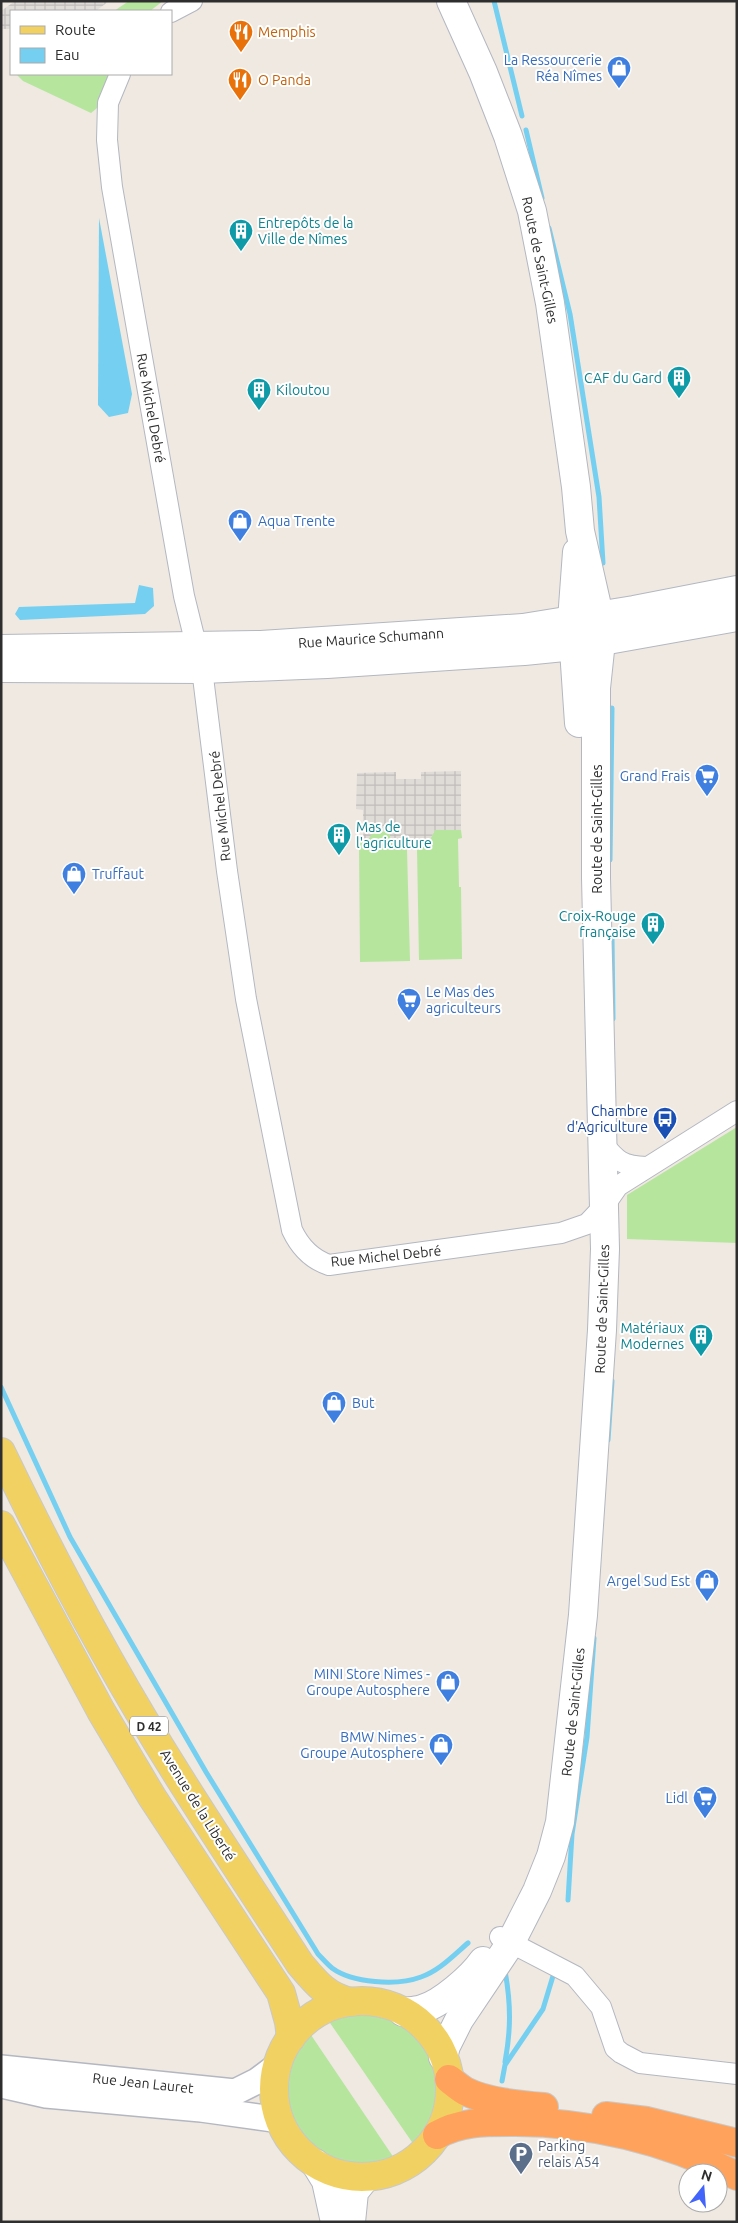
<svg xmlns="http://www.w3.org/2000/svg" width="738" height="2223" font-family="Ubuntu,sans-serif">
  <style>
    .grass { fill: #b6e59e }
    .plaza { fill: url(#plaza-grid) }
    .water { fill: #75cff0 }
    .lines { fill: none; stroke-linecap: round; stroke-linejoin: round }
    .stream { stroke: #75cff0; stroke-width: 5 }
    .minor-casing { stroke: #b4b7c1; stroke-width: 22 }
    .tertiary-casing { stroke: #b4b7c1; stroke-width: 28 }
    .secondary-casing { stroke: #b4b7c1; stroke-width: 30 }
    .primary-casing { stroke: #c9c9c9; stroke-width: 30 }
    .motorway-casing { stroke: #c9c9c9; stroke-width: 30 }
    .minor { stroke: #fff; stroke-width: 20 }
    .tertiary { stroke: #fff; stroke-width: 25 }
    .secondary { stroke: #fff; stroke-width: 28 }
    .primary { stroke: #f2d163; stroke-width: 28 }
    .motorway { stroke: #ffa35c; stroke-width: 28 }
    .labels { text-anchor: middle; dominant-baseline: central; stroke-width: 4; stroke-linejoin: round; paint-order: stroke }
    .shield { fill: #fff; stroke: #6d6d6d; stroke-width: 1 }
    .shield-label { font-size: 12px; font-weight: bold; fill: #2e2e2e }
    .food-label { font-size: 14px; fill: #c56008; stroke: #fff; text-anchor: start }
    .shop-label { font-size: 14px; fill: #366cbe; stroke: #fff; text-anchor: end }
    .culture-label { font-size: 14px; fill: #0d838f; stroke: #fff; text-anchor: start }
    .street-label { font-size: 14px; fill: #2e2e2e; stroke: #fff }
    .transit-label { font-size: 14px; fill: #164399; stroke: #fff; text-anchor: end }
    .service-label { font-size: 14px; fill: #4e5e75; stroke: #fff; text-anchor: start }
  </style>
  <defs>
    <pattern id="plaza-grid" width="8" height="8" patternUnits="userSpaceOnUse" patternTransform="scale(1.25)"><rect width="8" height="8" fill="#dfdcd8"/><path d="M0 4h8M4 0v8" fill="none" stroke="#c0bdba"/></pattern>
  </defs>
  <rect width="100%" height="100%" fill="#efe9e1"/>
  <g class="grass">
    <path d="M129,1H163L150,11H114Z"/>
    <path d="M16,74H110L97,108L91,113L23,81Z"/>
    <path d="M435,830H461L462,838L458,839L459,887H461L462,959L419,960L417,849L428,843Z"/>
    <path d="M388,831L392,841L407,850L410,961L360,962L359,842L369,838L372,832Z"/>
    <path d="M737,1127V1243L627,1239V1195Z"/>
    <path d="M358,2012C366,2013 377,2013 385,2016C428,2030 450,2081 430,2123C427,2131 419,2138 414,2145L328,2020Z"/>
    <path d="M309,2032L394,2158C387,2161 379,2163 372,2165C320,2174 279,2124 286,2075C288,2058 299,2045 309,2032Z"/>
  </g>
  <g class="plaza">
    <path d="M15,1H109L96,11H11V29H1V11Z"/>
    <path d="M461,771V830H435L428,843L417,849L407,850L392,841L388,831L373,832L368,840L363,839V810L356,809L357,773L396,772V779H421V772Z"/>
  </g>
  <g class="water">
    <path d="M99,218L132,394L128,413L109,417L98,405Z"/>
    <path d="M139,585L153,588L154,606L145,614L20,620L15,614L19,607L135,603Z"/>
  </g>
  <g class="lines">
    <g class="stream">
      <path d="M494,1L522,116"/>
      <path d="M526,130L542,198"/>
      <path d="M549,228L570,314L599,497L603,563"/>
      <path d="M610,860L612,708"/>
      <path d="M612,937L613,1019"/>
      <path d="M1,1387L70,1537L206,1772L318,1954C322,1958 327,1964 332,1968C352,1983 397,1986 421,1977C439,1971 454,1955 468,1943"/>
      <path d="M608,1440L612,1381"/>
      <path d="M568,1900L572,1834L587,1737L594,1638"/>
      <path d="M505,2062C511,2030 511,2004 505,1971"/>
      <path d="M502,2081L505,2065L543,2009L553,1976"/>
    </g>
    <defs>
      <g id="minor">
        <path d="M171,12L192,1"/>
        <path d="M120,74L108,103L107,140L112,187L184,596L202,669L227,871L246,999L292,1230C300,1247 311,1259 329,1265L561,1233L587,1224L604,1206L618,1186L737,1111"/>
        <path d="M602,1143C617,1161 622,1166 646,1167"/>
        <path d="M500,1937L575,1976L601,2007L615,2048L621,2053L640,2063L737,2074"/>
      </g>
      <g id="tertiary">
        <path d="M1,2068L235,2092L257,2081L277,2066"/>
        <path d="M1,2085L46,2095L201,2109L280,2120"/>
      </g>
      <g id="secondary">
        <path d="M577,552L572,620L579,723"/>
        <path d="M1,649L261,645L523,628L634,610L737,590"/>
        <path d="M1,668L202,669L327,664L524,651L574,646L737,617"/>
        <path d="M403,2012C409,2011 416,2011 422,2009C441,2004 472,1977 483,1961"/>
        <path d="M443,2057L446,2046L459,2020L510,1944L537,1891L551,1856L560,1822L583,1615L602,1330L605,1249L596,878V688L601,641L599,615L580,531L576,487L550,303L532,211L508,136L483,72L451,1"/>
        <path d="M315,2163L326,2181L335,2222"/>
        <path d="M351,2222L354,2192L366,2177"/>
      </g>
      <g id="primary">
        <path d="M1,1452C54,1562 112,1671 177,1774C217,1838 259,1901 300,1964C316,1983 327,1997 351,2002"/>
        <path d="M1,1525L101,1711L152,1797L281,1993L289,2022L291,2038"/>
        <circle cx="362" cy="2089" r="88"/>
      </g>
      <g id="motorway">
        <path d="M449,2079C454,2083 460,2088 465,2091C486,2102 520,2105 544,2107"/>
        <path d="M606,2116L647,2121L737,2143"/>
        <path d="M437,2135C460,2122 483,2122 510,2122C588,2121 667,2140 737,2176"/>
      </g>
    </defs>
    <use href="#minor" class="minor-casing"/>
    <use href="#tertiary" class="tertiary-casing"/>
    <use href="#secondary" class="secondary-casing"/>
    <use href="#primary" class="primary-casing"/>
    <use href="#motorway" class="motorway-casing"/>
    <use href="#minor" class="minor"/>
    <use href="#tertiary" class="tertiary"/>
    <use href="#secondary" class="secondary"/>
    <use href="#primary" class="primary"/>
    <use href="#motorway" class="motorway"/>
  </g>
  <defs>
    <symbol id="restaurant-pin" viewBox="-11 -11 22 30"><path d="M0 17L-7.5 6A9.5 9.5 0 1 1 7.5 6Z" fill="#e8710a" stroke="#fff"/><path d="M-5-6h1v4h1v-4h1v4h1v-4h1v5L-1.5 .5V6h-2V.5L-5-1ZM5-6V6H3V1.5H1.5Q1.5-4 5-6Z" fill="#fff"/></symbol>
    <symbol id="shop-pin" viewBox="-11 -11 22 30"><path d="M0 17L-7.5 6A9.5 9.5 0 1 1 7.5 6Z" fill="#3f7fe0" stroke="#fff"/><path d="M-5-2.5h2.3a2.7 3.5 0 0 1 5.4 0H5L5.5 6h-11ZM-1.5-2.5h3a1.5 2.3 0 0 0-3 0Z" fill="#fff"/></symbol>
    <symbol id="building-pin" viewBox="-11 -11 22 30"><path d="M0 17L-7.5 6A9.5 9.5 0 1 1 7.5 6Z" fill="#0f9aa8" stroke="#fff"/><path d="M-4-6H4V6H1V3H-1V6H-4ZM-2.5-4.3h1.7v1.8h-1.7ZM.8-4.3h1.7v1.8H.8ZM-2.5-1h1.7V.8h-1.7ZM.8-1h1.7V.8H.8Z" fill="#fff"/></symbol>
    <symbol id="supermarket-pin" viewBox="-11 -11 22 30"><path d="M0 17L-7.5 6A9.5 9.5 0 1 1 7.5 6Z" fill="#3f7fe0" stroke="#fff"/><path d="M-6-5.5h2.5l.6 2H6L4.5 2H-2.5L-4.4-4H-6ZM-1.5 3.2a1.3 1.3 0 1 0 .1 0ZM3 3.2a1.3 1.3 0 1 0 .1 0Z" fill="#fff"/></symbol>
    <symbol id="bus-pin" viewBox="-11 -11 22 30"><path d="M0 17L-7.5 6A9.5 9.5 0 1 1 7.5 6Z" fill="#1a4fb4" stroke="#fff"/><path d="M-5-6H5V4H4V6H2V4H-2V6H-4V4H-5ZM-3.5-4V0h7V-4ZM-3.5 1.2v1.5H-2V1.2ZM2 1.2v1.5H3.5V1.2Z" fill="#fff"/></symbol>
    <symbol id="parking-pin" viewBox="-11 -11 22 30"><path d="M0 17L-7.5 6A9.5 9.5 0 1 1 7.5 6Z" fill="#5c6f8a" stroke="#fff"/><path d="M-3.5-5.5H1a3.5 3.5 0 0 1 0 7H-1V5.5H-3.5ZM-1-3.4V-.6H.8a1.4 1.4 0 0 0 0-2.8Z" fill="#fff"/></symbol>
  </defs>
  <g fill-rule="evenodd">
    <use href="#restaurant-pin" x="227" y="18" width="28" height="38"/>
    <use href="#shop-pin" x="605" y="54" width="28" height="38"/>
    <use href="#restaurant-pin" x="226" y="66" width="28" height="38"/>
    <use href="#building-pin" x="227" y="217" width="28" height="38"/>
    <use href="#building-pin" x="665" y="364" width="28" height="38"/>
    <use href="#building-pin" x="245" y="376" width="28" height="38"/>
    <use href="#shop-pin" x="226" y="507" width="28" height="38"/>
    <use href="#supermarket-pin" x="693" y="762" width="28" height="38"/>
    <use href="#building-pin" x="325" y="821" width="28" height="38"/>
    <use href="#shop-pin" x="60" y="860" width="28" height="38"/>
    <use href="#building-pin" x="639" y="910" width="28" height="38"/>
    <use href="#supermarket-pin" x="395" y="986" width="28" height="38"/>
    <use href="#bus-pin" x="651" y="1105" width="28" height="38"/>
    <use href="#building-pin" x="687" y="1322" width="28" height="38"/>
    <use href="#shop-pin" x="320" y="1389" width="28" height="38"/>
    <use href="#shop-pin" x="693" y="1567" width="28" height="38"/>
    <use href="#shop-pin" x="434" y="1668" width="28" height="38"/>
    <use href="#shop-pin" x="427" y="1731" width="28" height="38"/>
    <use href="#supermarket-pin" x="691" y="1784" width="28" height="38"/>
    <use href="#parking-pin" x="507" y="2140" width="28" height="38"/>
  </g>
  <g class="labels">
    <rect class="shield" x="130" y="1716.5" width="38" height="19" rx="4"/>
    <g class="shield-label">
      <text x="149" y="1726">D 42</text>
    </g>
    <g class="food-label">
      <text x="258" y="32">Memphis</text>
      <text x="258" y="80">O Panda</text>
    </g>
    <g class="shop-label">
      <text x="602" y="60">La Ressourcerie<tspan x="602" dy="16">Réa Nîmes</tspan></text>
      <text x="258" y="521" text-anchor="start">Aqua Trente</text>
      <text x="690" y="776">Grand Frais</text>
      <text x="92" y="874" text-anchor="start">Truffaut</text>
      <text x="426" y="992" text-anchor="start">Le Mas des<tspan x="426" dy="16">agriculteurs</tspan></text>
      <text x="352" y="1403" text-anchor="start">But</text>
      <text x="690" y="1581">Argel Sud Est</text>
      <text x="430" y="1674">MINI Store Nimes -<tspan x="430" dy="16">Groupe Autosphere</tspan></text>
      <text x="424" y="1737">BMW Nimes -<tspan x="424" dy="16">Groupe Autosphere</tspan></text>
      <text x="688" y="1798">Lidl</text>
    </g>
    <g class="culture-label">
      <text x="258" y="223">Entrepôts de la<tspan x="258" dy="16">Ville de Nîmes</tspan></text>
      <text x="662" y="378" text-anchor="end">CAF du Gard</text>
      <text x="276" y="390">Kiloutou</text>
      <text x="356" y="827">Mas de<tspan x="356" dy="16">l'agriculture</tspan></text>
      <text x="636" y="916" text-anchor="end">Croix-Rouge<tspan x="636" dy="16">française</tspan></text>
      <text x="684" y="1328" text-anchor="end">Matériaux<tspan x="684" dy="16">Modernes</tspan></text>
    </g>
    <g class="street-label">
      <text transform="translate(540 260) rotate(78)">Route de Saint-Gilles</text>
      <text transform="translate(151 408) rotate(80)">Rue Michel Debré</text>
      <text transform="translate(371 638) rotate(-4)">Rue Maurice Schumann</text>
      <text transform="translate(220 806) rotate(-96)">Rue Michel Debré</text>
      <text transform="translate(597 829) rotate(-90)">Route de Saint-Gilles</text>
      <text transform="translate(386 1256) rotate(-6)">Rue Michel Debré</text>
      <text transform="translate(602 1309) rotate(-88)">Route de Saint-Gilles</text>
      <text transform="translate(573 1712) rotate(-84)">Route de Saint-Gilles</text>
      <text transform="translate(198 1805) rotate(58)">Avenue de la Liberté</text>
      <text transform="translate(143 2083) rotate(6)">Rue Jean Lauret</text>
    </g>
    <g class="transit-label">
      <text x="648" y="1111">Chambre<tspan x="648" dy="16">d'Agriculture</tspan></text>
    </g>
    <g class="service-label">
      <text x="538" y="2146">Parking<tspan x="538" dy="16">relais A54</tspan></text>
    </g>
  </g>
  <rect width="738" height="2223" fill="none" stroke="#2e2e2e" stroke-width="5"/>
  <rect x="10" y="10" width="162" height="65" fill="#ffffff" stroke="#ababab"/>
  <rect x="20" y="26" width="25" height="8" fill="#f2d163" stroke="#ababab"/>
  <text x="55" y="35" font-size="15" fill="#2e2e2e">Route</text>
  <rect x="20" y="48" width="25" height="15" fill="#75cff0" stroke="#ababab"/>
  <text x="55" y="60" font-size="15" fill="#2e2e2e">Eau</text>
  <g transform="translate(703 2188) rotate(17)"><circle r="24" fill="#ffffff" stroke="#ababab"/>
  <path d="M0-4L9 19L0 12L-9 19Z" fill="#4264fb"/>
  <text y="-8" font-size="14" font-weight="bold" text-anchor="middle" fill="#2e2e2e">N</text>
  </g>
</svg>
